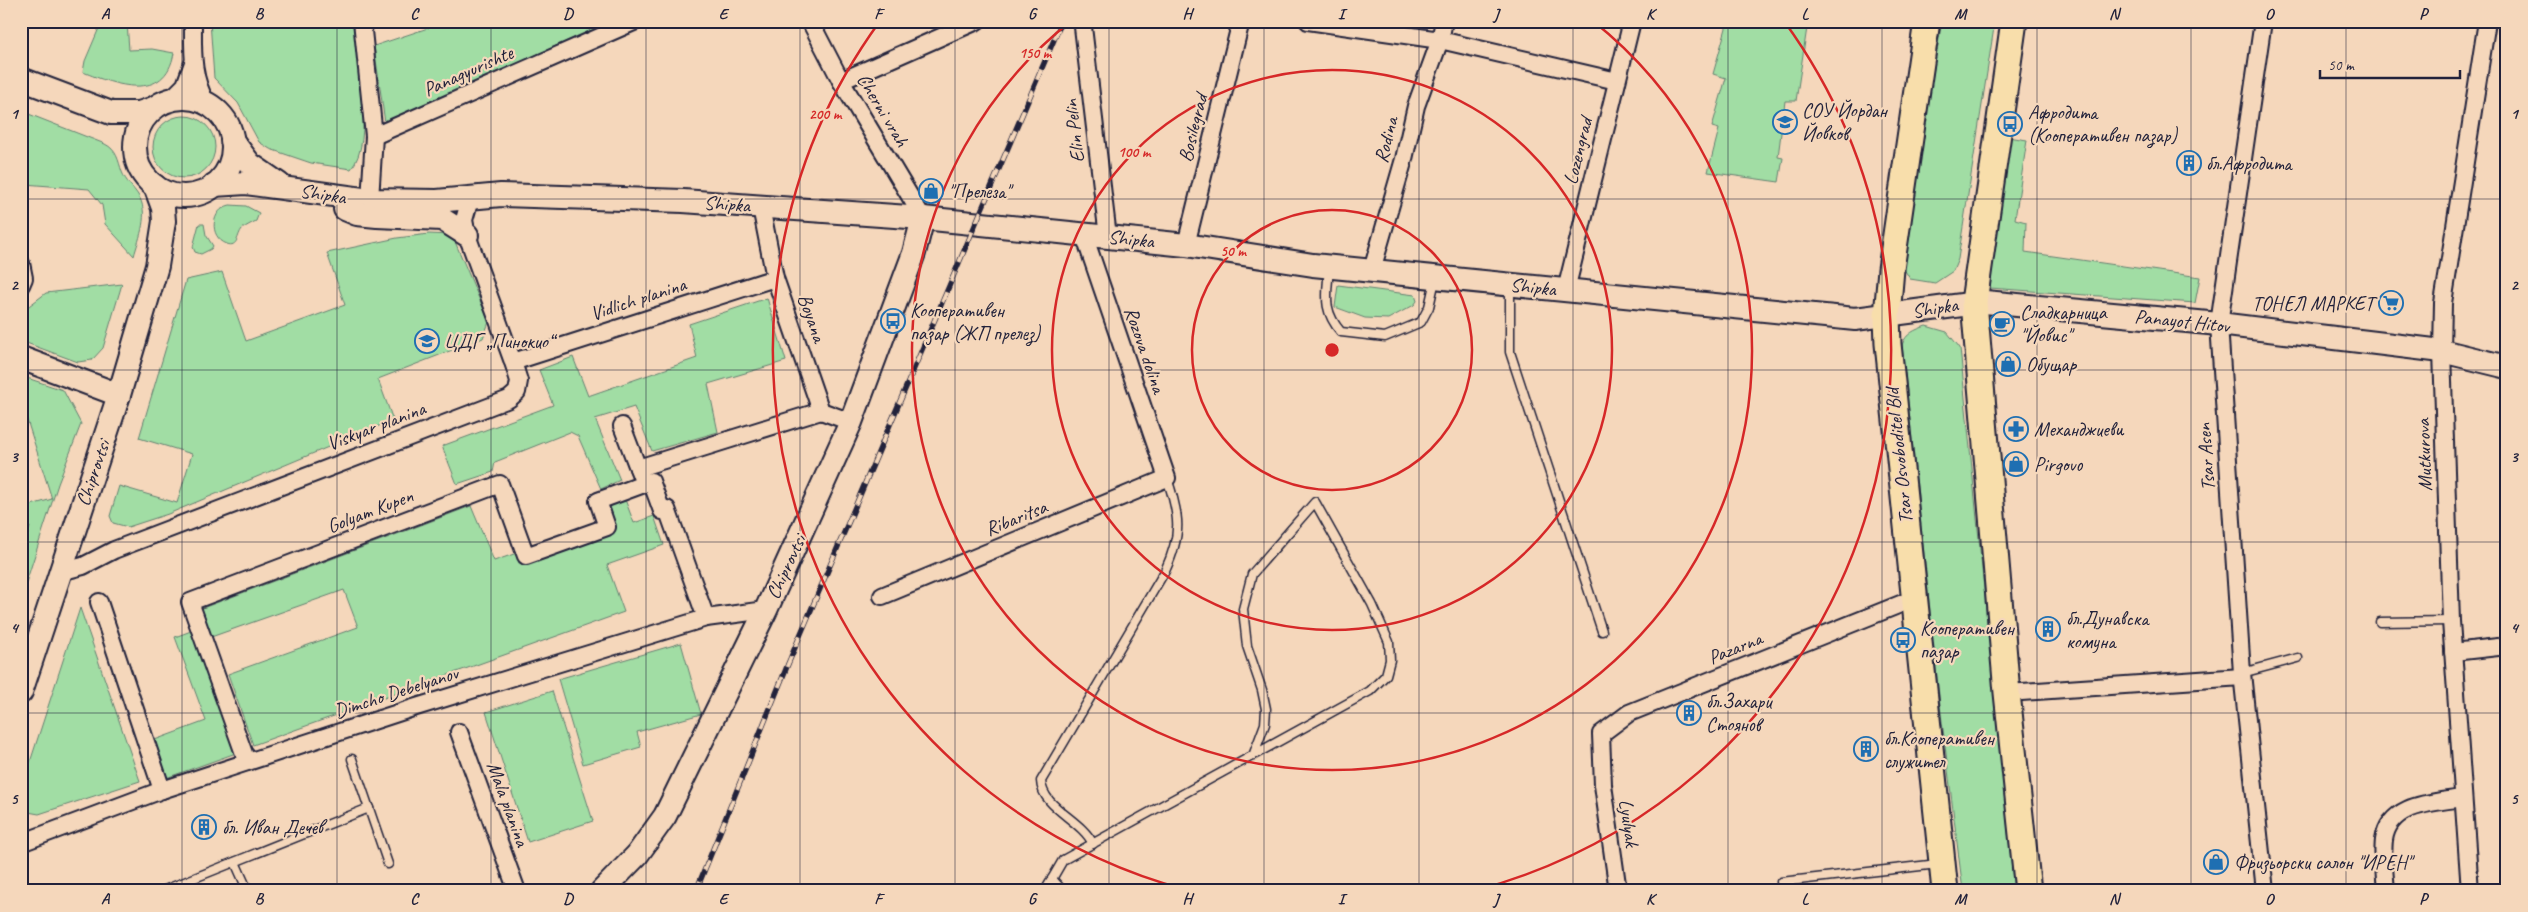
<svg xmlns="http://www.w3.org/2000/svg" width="2528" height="912" font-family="Caveat,sans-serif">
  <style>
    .green { fill: #a1dda4; stroke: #628070 }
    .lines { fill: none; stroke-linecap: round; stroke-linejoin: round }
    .lane-casing { stroke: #22223b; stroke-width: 11 }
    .street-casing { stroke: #22223b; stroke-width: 20 }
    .secondary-casing { stroke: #22223b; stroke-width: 26 }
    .primary-casing { stroke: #22223b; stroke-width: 29 }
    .lane { stroke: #f5d7bb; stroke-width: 8 }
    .street { stroke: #f5d7bb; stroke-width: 16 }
    .secondary { stroke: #f5d7bb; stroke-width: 22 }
    .primary { stroke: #f8deab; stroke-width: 25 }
    .rail-casing { stroke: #22223b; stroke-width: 5.5 }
    .rail { stroke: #f5d7bb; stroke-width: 4; stroke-dasharray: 11; stroke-linecap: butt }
    .grid { fill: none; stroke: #22223b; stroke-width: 1; stroke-opacity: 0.55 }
    .ring { fill: none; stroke: #d62828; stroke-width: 2.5 }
    .labels { text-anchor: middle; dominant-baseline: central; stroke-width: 4.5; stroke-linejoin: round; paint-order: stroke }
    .street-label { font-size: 20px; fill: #22223b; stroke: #f5d7bb }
    .poi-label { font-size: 20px; fill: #22223b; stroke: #f5d7bb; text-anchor: start }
    .centre { fill: #d62828; stroke: #f5d7bb; stroke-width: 2.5 }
    .ring-label { font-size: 15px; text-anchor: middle; font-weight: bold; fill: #d62828; stroke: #f5d7bb; stroke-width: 4.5; stroke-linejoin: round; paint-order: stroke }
    .neatline { fill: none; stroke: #22223b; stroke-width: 2 }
    .grid-label { font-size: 16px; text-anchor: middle; font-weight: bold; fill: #22223b }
  </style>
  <rect width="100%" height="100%" fill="#f5d7bb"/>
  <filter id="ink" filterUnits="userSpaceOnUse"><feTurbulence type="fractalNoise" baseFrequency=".02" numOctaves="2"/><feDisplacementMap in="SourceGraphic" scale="10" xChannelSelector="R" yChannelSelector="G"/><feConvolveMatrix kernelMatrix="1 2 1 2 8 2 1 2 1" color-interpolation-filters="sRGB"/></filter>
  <g filter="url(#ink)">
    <g class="green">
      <path d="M102,21L127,22L129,50L152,49L174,53C165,103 115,85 83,72L85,61Z"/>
      <path d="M210,21H353C357,58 375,141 351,169L311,163L270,149L259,142L238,103L214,78Z"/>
      <path d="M436,21H611L385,123L374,46L437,25Z"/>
      <path d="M1728,21H1808L1796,101H1785L1778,157L1783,158L1779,182L1708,172L1719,129L1712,127L1726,78L1713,74Z"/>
      <path d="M1942,21H1995L1958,259L1953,271L1935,283L1910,279L1904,269L1902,256Z"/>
      <path d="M21,111L105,144C117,150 118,160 122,172C126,182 133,187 138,195C150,213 139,238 134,256L105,224L102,205L89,189L24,184L21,172Z"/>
      <circle cx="184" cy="147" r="31"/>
      <path d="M2002,136L2027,140L2015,219L2026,222L2025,252L2200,277L2195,303L1990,288L1984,263Z"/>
      <path d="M230,205L246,206L259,213L256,221C252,223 246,226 242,229C237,235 238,248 227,244C208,237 211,209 230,205Z"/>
      <path d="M199,224H204L206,235L213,246L211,249L201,254L195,252L193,247Z"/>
      <path d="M429,234L450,235L456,244L489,322L483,338L378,379L393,420L168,514L128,527L113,523L110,516L119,486L177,503L192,454L139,438L186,280L222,272L246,341L345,305L327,253L397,238Z"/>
      <path d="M122,284L103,348L92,360L78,362L21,341V312L46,293Z"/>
      <path d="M1338,285L1415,295L1417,301L1414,305L1388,319L1365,318L1335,307Z"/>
      <path d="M767,298L786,361L708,384L718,432L652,451L634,407L595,419L620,480L601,489L578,436L570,432L495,462L493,472L457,484L442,446L553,405L539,370L573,357L588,396L697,358L689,324Z"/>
      <path d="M1926,326L1947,332L1960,348L2014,891H1963L1940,705L1902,345C1906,333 1915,330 1926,326Z"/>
      <path d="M21,376L63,390L81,424L58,484L21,598V555L30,527L21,529V508L52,499L21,401Z"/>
      <path d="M624,497L634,523L654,516L664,545L607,565L624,612L253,745L228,674L358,627L344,590L211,637L200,609L471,506L494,561L611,520L606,504Z"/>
      <path d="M80,608L140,781L39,814L28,812L21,804L22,787Z"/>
      <path d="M191,631L236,753L166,778L152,741L206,721L175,637Z"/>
      <path d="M681,643L701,714L637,732L641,747L583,764L558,679Z"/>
      <path d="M552,691L593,821L528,842L486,712Z"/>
    </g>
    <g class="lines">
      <defs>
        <g id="lane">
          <path d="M1329,268C1327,295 1322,310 1341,332L1385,337L1421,322L1429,307L1435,280"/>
          <path d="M1510,287V352L1602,631"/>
          <path d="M2380,622L2451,621"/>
          <path d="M2242,673L2298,658"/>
          <path d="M352,759L388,864"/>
          <path d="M1093,844C1081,819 1042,808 1041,781L1165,571C1182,534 1180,517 1167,478"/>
          <path d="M235,862L248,891"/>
          <path d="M1052,879L1063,891"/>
          <path d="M1781,882L1938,864"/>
          <path d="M162,891L369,808"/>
          <path d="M1045,891L1063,860L1370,691L1386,675L1390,660L1389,642L1372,604L1315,502L1252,574L1243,609L1247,646L1262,690L1266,709L1265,724L1253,756"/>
        </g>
        <g id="street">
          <path d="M193,21C193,51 191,77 207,104"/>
          <path d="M362,21L374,136L370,200"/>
          <path d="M810,21L841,81L923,218"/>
          <path d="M1085,21L1083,27L1108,237"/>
          <path d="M1308,21L1440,40L1617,81"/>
          <path d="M2263,21L2219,324L2242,673L2265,891"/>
          <path d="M841,81L977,21"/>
          <path d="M171,99L185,85L193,63"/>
          <path d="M374,136L636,21"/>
          <path d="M761,207L775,278L821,411L851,422"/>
          <path d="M1186,245L1241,21"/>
          <path d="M21,263L24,278L21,285"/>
          <path d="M1372,270L1404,159L1416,106L1440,40L1444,21"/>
          <path d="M1566,290L1632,21"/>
          <path d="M513,362L775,278"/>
          <path d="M622,426L644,484L651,481L662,511L667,509L706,618"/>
          <path d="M638,468L821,411"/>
          <path d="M60,572L83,566L114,550L509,399L517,392L519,381L513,362L467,235L464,220L470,199"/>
          <path d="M882,596L1167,478L1084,235"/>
          <path d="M99,602L162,790"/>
          <path d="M2453,652L2507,646"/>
          <path d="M2007,693L2242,677"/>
          <path d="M459,732L517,891"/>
          <path d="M247,762L190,602L500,484L526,556L607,527L598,501L644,484"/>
          <path d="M21,843L162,790L413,708L706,618L766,610"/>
          <path d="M1618,891L1603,785L1601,734L1629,713L1913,599"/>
          <path d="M2386,891C2385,875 2382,856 2384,840C2389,803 2433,803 2462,798"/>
          <path d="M2470,891L2451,621L2442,351L2443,303L2487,21"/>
        </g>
        <g id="secondary">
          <path d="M21,79L111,113H139L154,108"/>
          <circle cx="184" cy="147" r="49"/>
          <path d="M232,140L250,164L279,184"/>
          <path d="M214,185L246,183L370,200L437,201L501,195L683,201L923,218L1186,245L1313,265L1855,319L1985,302L2219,324L2442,351L2507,367"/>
          <path d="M345,209L357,214L377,216L442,219L467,235"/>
          <path d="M21,358L119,395"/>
          <path d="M21,692L119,395L157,266L164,221L163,208L155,186"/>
          <path d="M602,891L637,855L665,816L766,610L851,422L914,253L923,218"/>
        </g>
        <g id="primary">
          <path d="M1927,21L1891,269L1887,316L1888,344L1945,891"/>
          <path d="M2014,21L1974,302L2007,693L2028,891"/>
        </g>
      </defs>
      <use href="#lane" class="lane-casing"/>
      <use href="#street" class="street-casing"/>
      <use href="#secondary" class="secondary-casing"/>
      <use href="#primary" class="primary-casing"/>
      <use href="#lane" class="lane"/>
      <use href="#street" class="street"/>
      <use href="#secondary" class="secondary"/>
      <use href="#primary" class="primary"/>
      <defs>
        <path id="rail" d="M696,891L788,664L1062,21"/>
      </defs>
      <use href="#rail" class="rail-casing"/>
      <use href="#rail" class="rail"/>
    </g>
  </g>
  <path class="grid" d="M182,21V891M337,21V891M491,21V891M646,21V891M800,21V891M955,21V891M1109,21V891M1264,21V891M1419,21V891M1573,21V891M1728,21V891M1882,21V891M2037,21V891M2191,21V891M2346,21V891M21,199H2507M21,370H2507M21,542H2507M21,713H2507"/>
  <g class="ring">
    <circle cx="1332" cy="350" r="140"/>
    <circle cx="1332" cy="350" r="280"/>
    <path d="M1593 21A420 420 0 1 1 1071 21"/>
    <path d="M1187 890A559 559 0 0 1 880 21M1784 21A559 559 0 0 1 1477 890"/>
  </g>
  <defs>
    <symbol id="school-ring" viewBox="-11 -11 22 22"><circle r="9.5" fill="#f5d7bb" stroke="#1f6fb2" stroke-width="1.5"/><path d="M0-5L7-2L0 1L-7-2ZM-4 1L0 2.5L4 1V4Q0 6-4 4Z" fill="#1f6fb2"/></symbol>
    <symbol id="bus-ring" viewBox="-11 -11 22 22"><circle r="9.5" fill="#f5d7bb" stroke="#1f6fb2" stroke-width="1.5"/><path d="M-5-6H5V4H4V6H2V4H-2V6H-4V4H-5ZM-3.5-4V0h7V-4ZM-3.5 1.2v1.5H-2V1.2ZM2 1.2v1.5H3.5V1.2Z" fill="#1f6fb2"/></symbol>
    <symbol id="building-ring" viewBox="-11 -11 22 22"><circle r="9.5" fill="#f5d7bb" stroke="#1f6fb2" stroke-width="1.5"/><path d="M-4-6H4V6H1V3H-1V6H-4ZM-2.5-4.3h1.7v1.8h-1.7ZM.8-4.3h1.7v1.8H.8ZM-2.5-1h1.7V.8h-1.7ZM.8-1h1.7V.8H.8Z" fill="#1f6fb2"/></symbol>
    <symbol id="shop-ring" viewBox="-11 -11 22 22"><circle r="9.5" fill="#f5d7bb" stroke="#1f6fb2" stroke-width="1.5"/><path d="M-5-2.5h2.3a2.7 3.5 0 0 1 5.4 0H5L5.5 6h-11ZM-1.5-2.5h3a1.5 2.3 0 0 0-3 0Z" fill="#1f6fb2"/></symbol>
    <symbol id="supermarket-ring" viewBox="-11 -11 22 22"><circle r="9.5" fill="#f5d7bb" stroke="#1f6fb2" stroke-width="1.5"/><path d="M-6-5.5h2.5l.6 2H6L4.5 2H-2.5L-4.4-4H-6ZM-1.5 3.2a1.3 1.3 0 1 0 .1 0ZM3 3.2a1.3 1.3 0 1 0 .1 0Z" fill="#1f6fb2"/></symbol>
    <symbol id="cafe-ring" viewBox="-11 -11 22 22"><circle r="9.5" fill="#f5d7bb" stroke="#1f6fb2" stroke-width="1.5"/><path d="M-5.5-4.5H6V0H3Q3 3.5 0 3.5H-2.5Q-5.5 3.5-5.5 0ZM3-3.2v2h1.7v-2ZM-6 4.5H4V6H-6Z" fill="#1f6fb2"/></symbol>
    <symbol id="pharmacy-ring" viewBox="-11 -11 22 22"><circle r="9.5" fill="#f5d7bb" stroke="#1f6fb2" stroke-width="1.5"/><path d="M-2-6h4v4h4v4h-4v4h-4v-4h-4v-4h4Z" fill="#1f6fb2"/></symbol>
  </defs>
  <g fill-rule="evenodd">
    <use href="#school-ring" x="1771" y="108" width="28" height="28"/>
    <use href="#bus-ring" x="1996" y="110" width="28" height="28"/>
    <use href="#building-ring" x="2175" y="149" width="28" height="28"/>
    <use href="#shop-ring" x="917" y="177" width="28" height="28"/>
    <use href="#supermarket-ring" x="2377" y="289" width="28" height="28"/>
    <use href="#bus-ring" x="879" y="307" width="28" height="28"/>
    <use href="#cafe-ring" x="1988" y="310" width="28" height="28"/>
    <use href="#school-ring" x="413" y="327" width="28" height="28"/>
    <use href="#shop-ring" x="1994" y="350" width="28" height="28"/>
    <use href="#pharmacy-ring" x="2002" y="415" width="28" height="28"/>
    <use href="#shop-ring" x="2002" y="450" width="28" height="28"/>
    <use href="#building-ring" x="2034" y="615" width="28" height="28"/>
    <use href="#bus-ring" x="1889" y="626" width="28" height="28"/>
    <use href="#building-ring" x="1675" y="699" width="28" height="28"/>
    <use href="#building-ring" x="1852" y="735" width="28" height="28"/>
    <use href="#building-ring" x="190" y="813" width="28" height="28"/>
    <use href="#shop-ring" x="2202" y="848" width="28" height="28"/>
  </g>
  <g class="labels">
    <g class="street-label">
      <text transform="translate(468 71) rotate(-24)">Panagyurishte</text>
      <text transform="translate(883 110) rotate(59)">Cherni vrah</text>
      <text transform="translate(1193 128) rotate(-76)">Bosilegrad</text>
      <text transform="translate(1074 131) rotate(-97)">Elin Pelin</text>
      <text transform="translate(1386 140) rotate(-76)">Rodina</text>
      <text transform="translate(1578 151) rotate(-76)">Lozengrad</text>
      <text transform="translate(323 194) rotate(9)">Shipka</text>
      <text transform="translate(727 204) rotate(4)">Shipka</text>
      <text transform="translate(1131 239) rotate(6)">Shipka</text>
      <text transform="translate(1533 287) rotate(6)">Shipka</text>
      <text transform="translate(638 299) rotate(-18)">Vidlich planina</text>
      <text transform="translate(1935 308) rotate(-9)">Shipka</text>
      <text transform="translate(812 318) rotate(71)">Boyana</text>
      <text transform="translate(2182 321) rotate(6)">Panayot Hitov</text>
      <text transform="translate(1145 350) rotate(71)">Rozova dolina</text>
      <text transform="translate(376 426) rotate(-21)">Viskyar planina</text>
      <text transform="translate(2424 455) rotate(-92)">Mutkurova</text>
      <text transform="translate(1899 456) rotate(-96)">Tsar Osvoboditel Bld</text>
      <text transform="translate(2206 457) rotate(-94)">Tsar Asen</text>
      <text transform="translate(93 473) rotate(-71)">Chiprovtsi</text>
      <text transform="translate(370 511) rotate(-21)">Golyam Kupen</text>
      <text transform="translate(1016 518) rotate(-22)">Ribaritsa</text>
      <text transform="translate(786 567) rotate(-65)">Chiprovtsi</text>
      <text transform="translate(1735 648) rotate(-22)">Pazarna</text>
      <text transform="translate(396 692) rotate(-18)">Dimcho Debelyanov</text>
      <text transform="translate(508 804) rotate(70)">Mala planina</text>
      <text transform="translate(1629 823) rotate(82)">Lyulyak</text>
    </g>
    <g class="poi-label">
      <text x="1802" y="110">СОУ Йордан<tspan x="1802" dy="23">Йовков</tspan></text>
      <text x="2028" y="112">Афродита<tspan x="2028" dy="23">(Кооперативен пазар)</tspan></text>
      <text x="2206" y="163">бл.Афродита</text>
      <text x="948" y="191">"Прелеза"</text>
      <text x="2374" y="303" text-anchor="end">ТОНЕЛ МАРКЕТ</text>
      <text x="910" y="310">Кооперативен<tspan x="910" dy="23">пазар (ЖП прелез)</tspan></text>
      <text x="2020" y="312">Сладкарница<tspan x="2020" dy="23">"Йовис"</tspan></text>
      <text x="444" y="341">ЦДГ „Пинокио“</text>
      <text x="2026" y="364">Обущар</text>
      <text x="2034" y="429">Механджиеви</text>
      <text x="2034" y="464">Pirgovo</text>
      <text x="2066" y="618">бл.Дунавска<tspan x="2066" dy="23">комуна</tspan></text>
      <text x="1920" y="628">Кооперативен<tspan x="1920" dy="23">пазар</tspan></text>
      <text x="1706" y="701">бл.Захари<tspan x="1706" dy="23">Стоянов</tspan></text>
      <text x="1884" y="738">бл.Кооперативен<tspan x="1884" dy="23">служител</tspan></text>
      <text x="222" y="827">бл. Иван Дечев</text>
      <text x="2234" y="862">Фризьорски салон "ИРЕН"</text>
    </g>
  </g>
  <circle cx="1332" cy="350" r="8" class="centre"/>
  <g class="ring-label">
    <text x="1035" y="58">150 m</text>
    <text x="825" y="119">200 m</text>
    <text x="1134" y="157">100 m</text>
    <text x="1233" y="256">50 m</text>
  </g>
  <rect width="2528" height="912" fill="none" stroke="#f5d7bb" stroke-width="55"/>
  <path d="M2320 70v8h140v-8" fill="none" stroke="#22223b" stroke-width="2.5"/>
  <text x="2328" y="70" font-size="15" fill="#22223b" stroke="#f5d7bb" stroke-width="4" paint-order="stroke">50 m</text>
  <rect x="28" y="28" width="2472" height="856" class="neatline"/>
  <g class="grid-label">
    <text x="105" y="19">A</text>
    <text x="259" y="19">B</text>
    <text x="414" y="19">C</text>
    <text x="568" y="19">D</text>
    <text x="723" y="19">E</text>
    <text x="878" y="19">F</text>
    <text x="1032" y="19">G</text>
    <text x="1187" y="19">H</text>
    <text x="1341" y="19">I</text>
    <text x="1496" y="19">J</text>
    <text x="1650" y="19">K</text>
    <text x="1805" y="19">L</text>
    <text x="1960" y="19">M</text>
    <text x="2114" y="19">N</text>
    <text x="2269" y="19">O</text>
    <text x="2423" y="19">P</text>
    <text x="14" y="119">1</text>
    <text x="2514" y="119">1</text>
    <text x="14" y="290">2</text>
    <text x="2514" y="290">2</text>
    <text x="14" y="462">3</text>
    <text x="2514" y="462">3</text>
    <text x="14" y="633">4</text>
    <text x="2514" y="633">4</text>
    <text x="14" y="804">5</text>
    <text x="2514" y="804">5</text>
    <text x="105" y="904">A</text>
    <text x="259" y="904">B</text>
    <text x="414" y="904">C</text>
    <text x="568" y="904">D</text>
    <text x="723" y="904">E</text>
    <text x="878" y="904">F</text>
    <text x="1032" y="904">G</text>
    <text x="1187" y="904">H</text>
    <text x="1341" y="904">I</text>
    <text x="1496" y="904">J</text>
    <text x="1650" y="904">K</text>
    <text x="1805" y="904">L</text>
    <text x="1960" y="904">M</text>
    <text x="2114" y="904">N</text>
    <text x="2269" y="904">O</text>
    <text x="2423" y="904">P</text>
  </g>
</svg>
